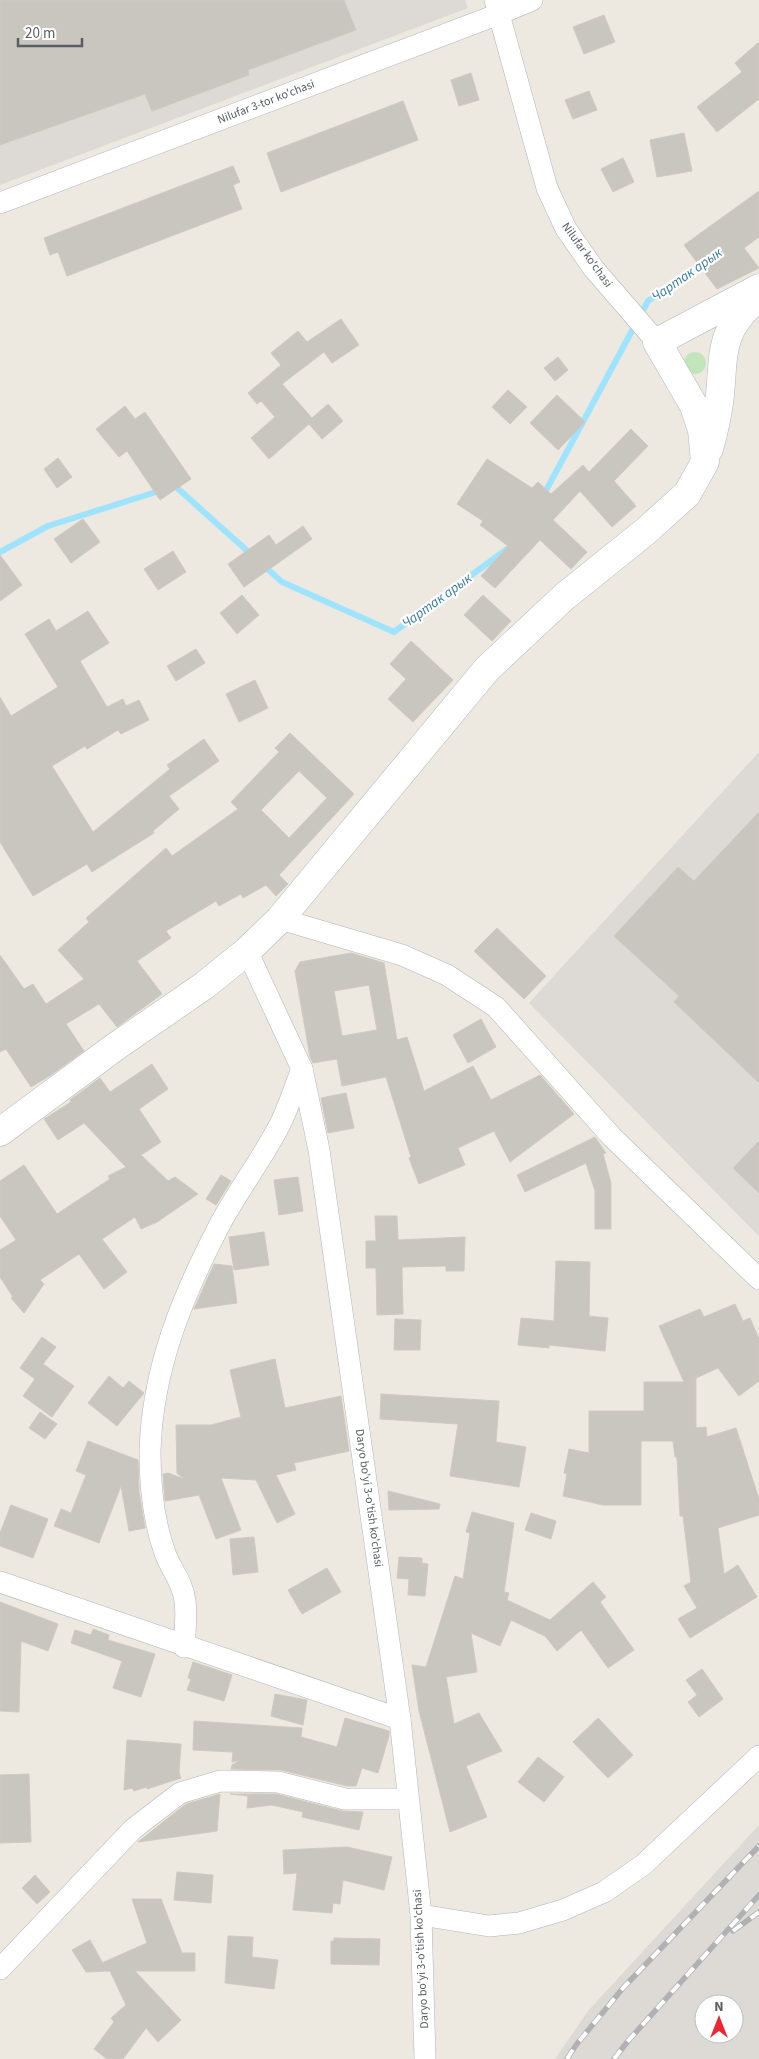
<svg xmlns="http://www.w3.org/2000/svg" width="759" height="2059" font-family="'Source Sans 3',sans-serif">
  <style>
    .industrial { fill: #dddad5; fill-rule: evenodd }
    .green { fill: #c2e5bb }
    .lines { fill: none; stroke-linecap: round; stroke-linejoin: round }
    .stream { stroke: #9ee3ff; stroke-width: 6 }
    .building { fill: #c9c5bf; stroke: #d1c9bf; fill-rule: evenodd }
    .street-casing { stroke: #b1b5b9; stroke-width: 22 }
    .secondary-casing { stroke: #b2b7bc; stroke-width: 29 }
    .street { stroke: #fff; stroke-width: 21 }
    .secondary { stroke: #fff; stroke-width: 28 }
    .rail-casing { stroke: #b0b1b2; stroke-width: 5.5 }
    .rail { stroke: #fff; stroke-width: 4; stroke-dasharray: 11; stroke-linecap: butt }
    .labels { text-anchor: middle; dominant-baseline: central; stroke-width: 4.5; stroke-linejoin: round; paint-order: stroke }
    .street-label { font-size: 12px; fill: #595e62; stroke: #fff }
    .water-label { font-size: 14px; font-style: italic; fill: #357aa0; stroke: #fff }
  </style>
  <rect width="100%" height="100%" fill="#ede8e0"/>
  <g class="industrial">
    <path d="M0,0H465L468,8L0,185Z"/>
    <path d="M759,752V1236L529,1003Z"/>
    <path d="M759,1825V2059H555L588,2011ZM704,2004H734V2034H704Z"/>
  </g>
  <circle class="green" cx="695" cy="363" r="11"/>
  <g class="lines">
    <g class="stream">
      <path d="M543,496L648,301L706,261"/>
      <path d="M0,552L48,526L175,486L253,556"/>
      <path d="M262,564L282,582L394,632L507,549"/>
    </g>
  </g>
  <g class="building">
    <path d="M0,0H344L356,30L248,70L249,75L152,111L145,94L0,145Z"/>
    <path d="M604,15L615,42L584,54L573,27Z"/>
    <path d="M759,42V99L717,132L697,107L742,72L735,63Z"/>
    <path d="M471,73L479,100L459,106L451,80Z"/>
    <path d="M589,91L597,110L573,119L565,100Z"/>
    <path d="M403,101L418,140L281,192L267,153Z"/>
    <path d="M684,133L692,171L657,177L650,140Z"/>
    <path d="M623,158L634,182L613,192L601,169Z"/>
    <path d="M233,166L240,182L233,185L242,209L67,276L58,252L50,255L44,238Z"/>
    <path d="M759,191V237L744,248L759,268L717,289L684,245Z"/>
    <path d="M341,319L359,345L332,363L324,352L282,384L312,418L328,404L343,421L322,439L309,424L269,459L251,438L275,417L261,401L257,404L248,393L281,365L271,353L298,331L307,342Z"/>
    <path d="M558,357L568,370L555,381L544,368Z"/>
    <path d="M508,390L527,407L510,424L492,407Z"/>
    <path d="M557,395L585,422L558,450L530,423Z"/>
    <path d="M125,406L135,419L145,412L191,479L160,500L127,451L119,457L96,429Z"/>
    <path d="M631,429L648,446L614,481L636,506L612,527L580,491L553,520L587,552L571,569L540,540L495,588L481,576L508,546L480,525L483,521L457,504L487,459L532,488L538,482L551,494L583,465L589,472Z"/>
    <path d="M58,458L72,477L57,488L44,469Z"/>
    <path d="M83,519L100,542L71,563L54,539Z"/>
    <path d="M303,526L312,539L244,587L228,564L269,535L276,545Z"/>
    <path d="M173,551L186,572L158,590L144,569Z"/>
    <path d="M0,555L22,585L0,601Z"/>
    <path d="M242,595L259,615L237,634L220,613Z"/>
    <path d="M483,595L511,621L492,641L464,615Z"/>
    <path d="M88,611L109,643L80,661L107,707L123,699L126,706L139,700L149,720L121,734L118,730L87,749L85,746L52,766L93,832L170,769L167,765L204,739L219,761L169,796L179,809L153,831L154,833L92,872L87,864L33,896L0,842V697L11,716L58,687L25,634L49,619L56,631Z"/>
    <path d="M411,641L453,680L413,722L388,699L406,679L390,664Z"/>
    <path d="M196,649L205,663L176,681L167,666Z"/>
    <path d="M255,680L268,708L239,722L226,694Z"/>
    <path d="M290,733L354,794L279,875L288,884L276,896L266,885L243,898L241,894L219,906L216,901L166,931L171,938L137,961L162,994L117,1027L99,1004L66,1024L84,1051L51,1075L31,1087L6,1049L0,1052V955L24,989L33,984L46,1004L84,979L58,950L89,922L86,918L166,848L172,856L238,809L231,802L279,752L275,748ZM299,771L327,798L289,838L261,810Z"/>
    <path d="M759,812V1083L674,1002L679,996L614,936L678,867L694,881Z"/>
    <path d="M497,928L546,976L524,999L474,951Z"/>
    <path d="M351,953L384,963L397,1040L407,1037L424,1091L473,1066L491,1100L540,1075L574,1114L510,1162L494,1131L458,1148L465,1165L419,1184L409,1158L411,1157L386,1077L342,1086L337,1059L313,1063L310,1057L295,971L300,962ZM369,985L377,1030L342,1036L334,991Z"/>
    <path d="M481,1019L496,1047L468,1063L453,1035Z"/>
    <path d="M152,1064L168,1089L139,1109L161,1142L141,1155L168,1181L175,1177L198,1194L157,1222L141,1229L135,1217L102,1239L127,1272L104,1289L79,1254L40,1280L44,1284L24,1313L11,1298L13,1297L0,1277V1250L16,1240L0,1216V1181L24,1165L57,1214L110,1179L108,1176L126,1167L84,1123L58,1140L44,1119L71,1102L70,1100L100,1078L110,1092Z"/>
    <path d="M346,1093L354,1128L328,1133L321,1098Z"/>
    <path d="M595,1137L606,1153L603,1154L611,1183V1229H595V1191L586,1163L525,1192L517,1175Z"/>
    <path d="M759,1141V1193L733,1168Z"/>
    <path d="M221,1175L231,1181L216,1205L206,1199Z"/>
    <path d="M298,1177L303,1211L279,1215L274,1180Z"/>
    <path d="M375,1216H397L398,1240L465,1237L464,1271H446V1266L402,1267L403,1314L377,1315L376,1268H366V1241H376Z"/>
    <path d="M264,1232L269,1265L234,1270L229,1237Z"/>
    <path d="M556,1261L590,1262L589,1316L608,1318L605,1351L549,1345V1348L518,1345L521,1318L554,1321Z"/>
    <path d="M214,1264L232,1266L237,1303L194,1309Z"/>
    <path d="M735,1304L743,1321L750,1318L759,1339V1381L739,1396L718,1368L696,1378V1428L706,1427L707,1437L736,1428L759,1499V1515L718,1528L724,1574L738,1565L757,1597L690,1638L678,1619L697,1608L684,1586L691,1582L683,1516H680L677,1457H675L673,1441H641V1505H603L563,1496L567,1474L564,1473L569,1449L589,1453V1411H644V1382H684L659,1326L700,1309L704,1317Z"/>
    <path d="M395,1319L421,1320L420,1350H394Z"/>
    <path d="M42,1337L56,1347L43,1364L74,1386L52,1417L23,1396L35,1379L20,1368Z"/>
    <path d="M275,1359L285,1408L341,1396L349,1451L294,1463L296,1470L276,1475L295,1514L277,1523L256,1480L221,1478L241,1530L216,1539L199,1495L165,1501L163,1474L168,1473L184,1479L177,1473L176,1425H211L241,1417L230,1370Z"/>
    <path d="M109,1376L123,1388L129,1381L144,1393L117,1426L88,1403Z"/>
    <path d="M381,1394L499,1401L496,1442L526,1447L519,1487L450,1476L458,1424L380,1419Z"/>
    <path d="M40,1412L57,1424L45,1439L29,1428Z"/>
    <path d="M88,1441L138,1460L139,1492L145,1528L129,1531L121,1486L99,1543L54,1526L61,1509L71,1513L86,1475L76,1471Z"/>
    <path d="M388,1491L440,1504L439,1509L389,1510Z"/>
    <path d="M11,1505L48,1519L33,1558L0,1546V1533Z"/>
    <path d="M472,1512L514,1523L504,1592L509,1593L507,1600L550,1620L593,1582L606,1597L600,1602L634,1650L608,1668L581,1630L557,1651L545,1636L511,1620L500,1646L471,1633L477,1672L446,1677L454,1724L479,1713L502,1751L466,1766L487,1817L450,1832L419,1711L412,1665L426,1667L455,1576L463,1579L470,1533L466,1532Z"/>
    <path d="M531,1513L556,1521L551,1539L525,1530Z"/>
    <path d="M254,1537L258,1572L233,1575L230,1539Z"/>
    <path d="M399,1557L422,1558V1563L428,1564L425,1596L408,1595L409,1579L397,1578Z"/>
    <path d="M327,1568L341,1592L302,1614L288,1590Z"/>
    <path d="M0,1602L58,1624L48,1651L21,1641L19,1712L0,1711Z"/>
    <path d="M93,1629L109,1635L108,1640L155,1654L141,1697L113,1688L122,1661L71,1643L75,1630L91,1635Z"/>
    <path d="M193,1662L232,1675L224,1701L187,1690L191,1679L188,1678Z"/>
    <path d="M702,1669L723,1699L699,1717L688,1702L697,1695L686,1680Z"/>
    <path d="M275,1694L307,1700L303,1725L271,1716Z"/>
    <path d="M345,1718L389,1731V1736L378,1773L362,1768L356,1786H347L281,1770L231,1769L232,1765L240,1760L232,1762L233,1752L193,1750L194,1721L302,1728L301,1737L337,1747Z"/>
    <path d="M598,1718L633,1755L608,1778L573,1742Z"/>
    <path d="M127,1740L181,1744L179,1772L181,1778L147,1789V1787L134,1791L132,1788L124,1790Z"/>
    <path d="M538,1757L564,1777L544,1802L518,1782Z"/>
    <path d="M29,1774L31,1842L0,1843V1775Z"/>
    <path d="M220,1794L217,1831L138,1842L186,1804Z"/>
    <path d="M230,1794H276L342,1811L363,1812L359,1830L302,1817L303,1812L272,1805L247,1808L248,1796Z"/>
    <path d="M347,1847L392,1857L384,1890L343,1880L340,1904L333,1903L332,1913L293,1910L297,1873L284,1874L283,1850Z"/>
    <path d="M177,1872L213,1875L211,1903L174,1900Z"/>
    <path d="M35,1875L50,1892L37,1904L22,1888Z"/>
    <path d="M132,1899H161L182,1953H195V1971H135L181,2020L158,2042L146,2028L123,2059H107L94,2049L114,2022L111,2018L126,2005L110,1971L86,1972L72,1950L90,1940L102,1962L95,1966L147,1943Z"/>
    <path d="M228,1936L253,1937L252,1957L278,1960L274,1989L225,1983Z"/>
    <path d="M334,1938L380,1939L379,1965L331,1964V1941H334Z"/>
  </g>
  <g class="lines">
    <defs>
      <g id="street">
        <path d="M495,0L547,188L566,229L594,269L657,342"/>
        <path d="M0,203L499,14L532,0"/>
        <path d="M280,919L402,955L447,975L496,1007L612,1137L759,1279"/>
        <path d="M247,951L302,1069L319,1150L400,1719L421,1915L425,2059"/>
        <path d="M0,1582L400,1719"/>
        <path d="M184,1647C185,1632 187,1616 185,1601C183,1582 171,1570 165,1553C153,1520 150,1487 150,1452C152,1370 182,1297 219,1226C237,1192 260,1162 278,1128C288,1110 294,1088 302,1069"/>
        <path d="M421,1915L489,1926L519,1923L563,1910L604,1892L643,1865L759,1756"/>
        <path d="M0,1969L133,1829L180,1793L220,1781L278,1782L345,1799H408"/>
      </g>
      <g id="secondary">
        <path d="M709,449C714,431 718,414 720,395C724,350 720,329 758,298"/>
        <path d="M0,1132L115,1047L205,985L247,951L280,919L487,669L564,597L646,531L687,494L705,462L702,430L694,406L657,342L759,288"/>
      </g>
    </defs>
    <use href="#street" class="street-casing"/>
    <use href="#secondary" class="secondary-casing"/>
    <use href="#street" class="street"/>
    <use href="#secondary" class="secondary"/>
    <defs>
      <g id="rail">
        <path d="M733,1931L759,1912"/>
        <path d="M567,2059L576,2045L623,1988L759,1846"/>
        <path d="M614,2059L628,2041L759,1895"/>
      </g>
    </defs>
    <use href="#rail" class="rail-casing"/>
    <use href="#rail" class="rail"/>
  </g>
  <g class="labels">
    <g class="street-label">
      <text transform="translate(266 102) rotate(-21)">Nilufar 3-tor ko'chasi</text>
      <text transform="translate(587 255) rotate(54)">Nilufar ko'chasi</text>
      <text transform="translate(369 1498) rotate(82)">Daryo bo'yi 3-o'tish ko'chasi</text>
      <text transform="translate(421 1959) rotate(-93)">Daryo bo'yi 3-o'tish ko'chasi</text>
    </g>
    <g class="water-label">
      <text transform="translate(687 275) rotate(-35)">Чартак арык</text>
      <text transform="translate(437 601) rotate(-36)">Чартак арык</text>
    </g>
  </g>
  <g transform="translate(719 2019)"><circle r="24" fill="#ffffff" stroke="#bdbfc0"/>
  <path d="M0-4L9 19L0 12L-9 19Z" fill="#ec2735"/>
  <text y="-8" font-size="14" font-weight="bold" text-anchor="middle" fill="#595e62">N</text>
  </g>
  <path d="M18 38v8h64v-8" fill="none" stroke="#595e62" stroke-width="2.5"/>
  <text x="25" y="38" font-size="15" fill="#595e62" stroke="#ffffff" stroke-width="4" paint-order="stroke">20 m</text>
</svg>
